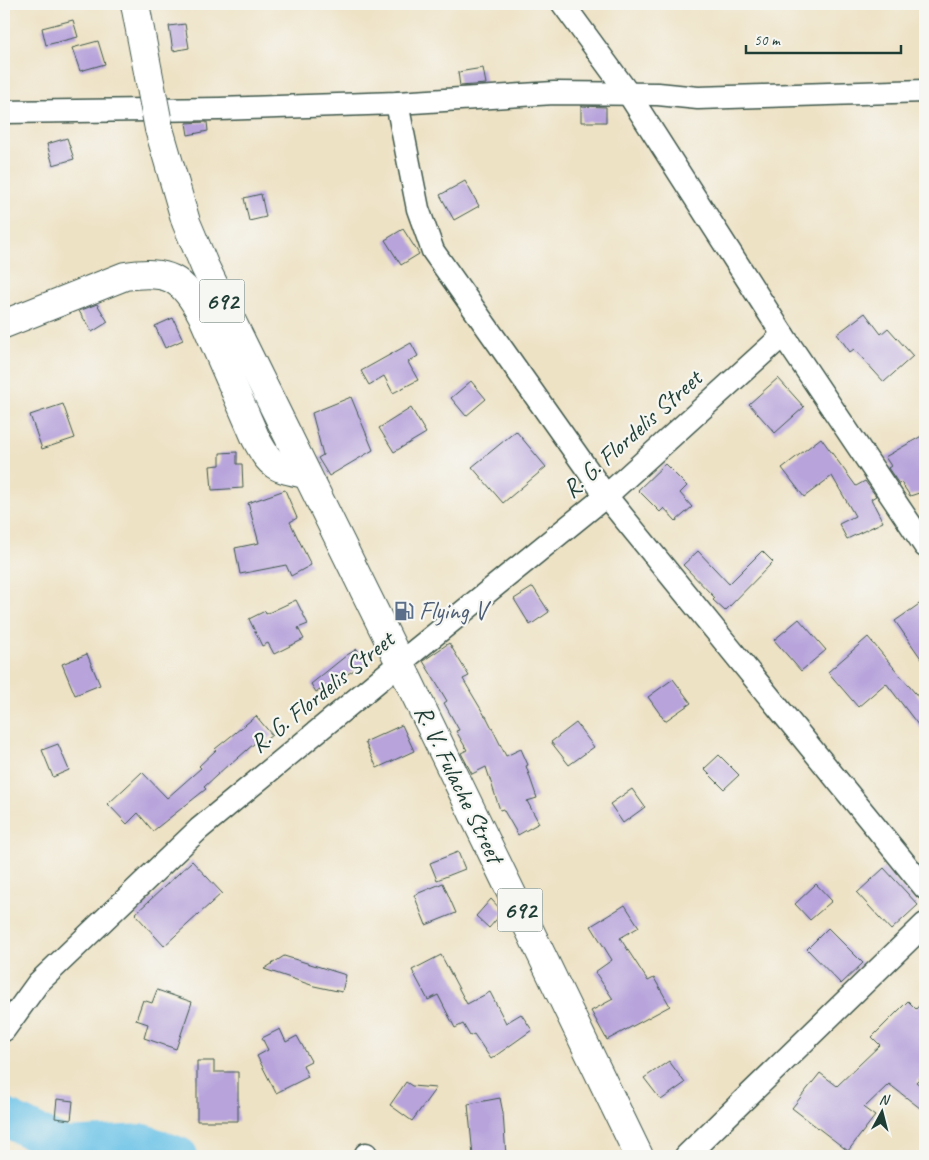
<svg xmlns="http://www.w3.org/2000/svg" width="929" height="1160" font-family="Caveat,sans-serif">
  <style>
    .lines { fill: none; stroke-linecap: round; stroke-linejoin: round }
    .river { stroke: #6ac2e7; stroke-width: 38 }
    .building { fill: #b8a4db }
    .street-casing { stroke: #3e564a; stroke-width: 25 }
    .secondary-casing { stroke: #3e564a; stroke-width: 30 }
    .primary-casing { stroke: #3e564a; stroke-width: 30 }
    .street { stroke: #fff; stroke-width: 22 }
    .secondary { stroke: #fff; stroke-width: 28 }
    .primary { stroke: #fff; stroke-width: 28 }
    .primary-bridge-casing { stroke: #3e564a; stroke-width: 30; stroke-linecap: butt }
    .primary-bridge { stroke: #fff; stroke-width: 28 }
    .labels { text-anchor: middle; dominant-baseline: central; stroke-width: 4.5; stroke-linejoin: round; paint-order: stroke }
    .shield { fill: #f6f6f2; stroke: #60746d; stroke-width: 1 }
    .shield-label { font-size: 24px; font-weight: bold; fill: #1f3d34 }
    .street-label { font-size: 25px; fill: #1f3d34; stroke: #f6f6f2 }
    .service-label { font-size: 25px; fill: #4e5e75; stroke: #f6f6f2; text-anchor: start }
  </style>
  <rect width="100%" height="100%" fill="#f6f6f2"/>
  <filter id="ink" filterUnits="userSpaceOnUse"><feTurbulence type="fractalNoise" baseFrequency=".02" numOctaves="2"/><feDisplacementMap in="SourceGraphic" scale="10" xChannelSelector="R" yChannelSelector="G"/><feConvolveMatrix kernelMatrix="1 2 1 2 8 2 1 2 1" color-interpolation-filters="sRGB"/></filter>
  <filter id="wash" filterUnits="userSpaceOnUse"><feTurbulence type="fractalNoise" baseFrequency=".0096" numOctaves="4" result="noise"/><feDisplacementMap in="SourceGraphic" scale="20" xChannelSelector="R" yChannelSelector="G"/><feGaussianBlur stdDeviation="1.12" result="paint"/><feColorMatrix in="noise" values="0 0 0 0 0 0 0 0 0 0 0 0 0 0 0 0 0 1.4 0 .05"/><feComposite in="paint" operator="in"/></filter>
  <g filter="url(#wash)">
    <rect width="100%" height="100%" fill="#eee2c5"/>
    <g class="lines">
      <path class="river" d="M4,1117L65,1147L144,1143L179,1156"/>
    </g>
    <g id="blocks">
      <g class="building">
        <path d="M73,20L78,37L46,45L42,28Z"/>
        <path d="M185,24L189,48L173,51L169,26Z"/>
        <path d="M98,41L105,64L80,71L72,48Z"/>
        <path d="M483,68L486,84L460,86L458,72Z"/>
        <path d="M581,106L606,107V122H581Z"/>
        <path d="M207,122L208,131L188,135L186,123Z"/>
        <path d="M67,138L74,159L53,165L47,144Z"/>
        <path d="M465,181L479,206L454,220L440,195Z"/>
        <path d="M261,194L266,217L249,221L244,198Z"/>
        <path d="M403,229L419,254L401,265L385,240Z"/>
        <path d="M97,304L108,322L92,332L79,311Z"/>
        <path d="M865,313L881,334L888,328L913,356L884,382L854,349L850,352L837,334Z"/>
        <path d="M173,318L183,340L165,348L155,326Z"/>
        <path d="M411,343L418,356L408,362L418,380L393,393L384,376L369,385L361,371Z"/>
        <path d="M778,378L804,407L775,433L749,404Z"/>
        <path d="M471,381L486,399L466,416L451,398Z"/>
        <path d="M351,397L373,450L329,476L318,458L323,455L312,413Z"/>
        <path d="M63,404L75,438L42,449L30,415Z"/>
        <path d="M411,408L426,433L394,452L379,428Z"/>
        <path d="M516,431L546,467L503,503L472,467Z"/>
        <path d="M925,434V491L910,496L901,482L899,484L888,468L891,466L885,457Z"/>
        <path d="M821,438L856,486L865,481L876,496L871,499L883,522L847,539L839,524L855,516L832,476L804,497L782,468Z"/>
        <path d="M237,452V464H242L243,488L212,490L210,466L220,465V453Z"/>
        <path d="M665,464L687,486L680,493L692,507L676,521L664,508L660,512L638,490Z"/>
        <path d="M285,490L297,518L290,522L311,565L291,576L286,565L240,574L235,548L259,543L248,503Z"/>
        <path d="M698,551L729,584L762,551L773,562L725,611L713,600L715,598L683,565Z"/>
        <path d="M533,587L549,612L530,625L514,599Z"/>
        <path d="M296,600L308,624L298,628L304,639L274,654L268,643L262,646L249,619L265,611L266,614Z"/>
        <path d="M925,600V664L895,621Z"/>
        <path d="M799,619L826,650L801,671L774,640Z"/>
        <path d="M868,637L925,705V734L886,683L858,707L828,672Z"/>
        <path d="M449,643L469,676L463,679L485,716H486L506,756L521,749L528,765L526,766L537,798L527,801L539,823L518,835L503,809L500,810L486,767L472,774L461,753L467,750L456,731L459,730L444,703L447,701L423,661Z"/>
        <path d="M357,649L366,663L336,681L339,685L325,696L320,690L316,692L311,684L347,655Z"/>
        <path d="M87,654L100,685L75,695L62,664Z"/>
        <path d="M673,679L691,703L665,721L648,697Z"/>
        <path d="M256,716L272,735L258,746L255,743L230,765L229,764L204,787L206,789L153,831L138,813L127,824L108,804L142,772L167,798L201,768L199,766L216,750L215,749Z"/>
        <path d="M576,723L594,747L569,765L551,742Z"/>
        <path d="M402,725L414,751L377,768L365,742Z"/>
        <path d="M58,744L69,770L53,777L42,750Z"/>
        <path d="M719,755L739,775L724,789L704,769Z"/>
        <path d="M632,789L645,807L623,823L610,804Z"/>
        <path d="M458,852L465,869L437,880L430,863Z"/>
        <path d="M192,861L222,893L164,946L135,914Z"/>
        <path d="M884,868L918,905L891,930L857,893Z"/>
        <path d="M443,883L456,913L426,925L414,895Z"/>
        <path d="M816,884L832,901L810,920L795,904Z"/>
        <path d="M491,899L503,912L489,928L476,916Z"/>
        <path d="M625,905L639,927L620,938L648,981L654,978L670,1006L607,1040L591,1011L613,999L595,972L612,960L591,926Z"/>
        <path d="M828,928L863,963L841,984L807,949Z"/>
        <path d="M441,955L467,1004L490,992L506,1023L521,1014L532,1030L491,1059L474,1034L470,1036L463,1024L455,1028L438,995L428,1000L412,970Z"/>
        <path d="M284,956L346,975L342,992L314,986L264,969Z"/>
        <path d="M157,990L192,1002L176,1049L144,1038L148,1024L136,1020L143,1000L152,1003Z"/>
        <path d="M925,999V1073L916,1082L925,1089V1112L889,1084L864,1108L875,1116L848,1151L792,1108L820,1073L837,1086L880,1045L872,1037L908,1001L916,1009Z"/>
        <path d="M280,1029L286,1042L297,1036L311,1061L303,1065L308,1077L276,1093L257,1056L268,1050L262,1038Z"/>
        <path d="M197,1061H214V1072H238V1121H197Z"/>
        <path d="M669,1061L685,1083L661,1100L644,1078Z"/>
        <path d="M406,1082L412,1086L436,1088L412,1121L390,1105Z"/>
        <path d="M500,1098L503,1113L506,1156H473L468,1104Z"/>
        <path d="M57,1099L73,1101L71,1120L55,1118Z"/>
      </g>
    </g>
  </g>
  <g filter="url(#ink)">
    <use href="#blocks" fill-opacity="0" stroke="#3e564a" stroke-width="1"/>
    <g class="lines">
      <defs>
        <g id="street">
          <path d="M563,4L628,93L783,335L925,546"/>
          <path d="M397,103L418,209L433,251L606,496L925,888"/>
          <path d="M4,112L220,109L397,103L554,93L658,94L698,98L925,91"/>
          <path d="M4,1030L38,983L199,829L400,663L606,496L783,335"/>
          <path d="M366,1154L367,1156"/>
          <path d="M686,1156L925,924"/>
        </g>
        <path id="secondary" d="M4,324L125,276C168,270 182,277 202,315L256,439C271,467 275,468 306,474"/>
        <path id="primary" d="M159,129L186,222L205,267L400,663L639,1156"/>
      </defs>
      <use href="#street" class="street-casing"/>
      <use href="#secondary" class="secondary-casing"/>
      <use href="#primary" class="primary-casing"/>
      <use href="#street" class="street"/>
      <use href="#secondary" class="secondary"/>
      <use href="#primary" class="primary"/>
      <defs>
        <path id="primary-bridge" d="M135,4L159,129"/>
      </defs>
      <use href="#primary-bridge" class="primary-bridge-casing"/>
      <use href="#primary-bridge" class="primary-bridge"/>
    </g>
  </g>
  <defs>
    <symbol id="fuel-bare" viewBox="-9 -9 18 18"><path d="M-5.5-6h7V0h2V4h1.3V-2.5L3-4.5l.8-.8L6-3V5H2.5V1h-1V6h-7ZM-4.2-4.7v3.2H.2V-4.7Z" fill="#5c6f8a" stroke="#f6f6f2" stroke-width="2.5" paint-order="stroke"/></symbol>
  </defs>
  <g fill-rule="evenodd">
    <use href="#fuel-bare" x="390" y="597" width="28" height="28"/>
  </g>
  <g class="labels">
    <g class="shield">
      <rect x="199.5" y="279.5" width="45" height="43" rx="4"/>
      <rect x="497.5" y="888.5" width="45" height="43" rx="4"/>
    </g>
    <g class="shield-label">
      <text x="222" y="301">692</text>
      <text x="520" y="910">692</text>
    </g>
    <g class="street-label">
      <text transform="translate(632 434) rotate(-42)">R. G. Flordelis Street</text>
      <text transform="translate(322 692) rotate(-39)">R. G. Flordelis Street</text>
      <text transform="translate(459 784) rotate(64)">R. V. Fulache Street</text>
    </g>
    <g class="service-label">
      <text x="419" y="611">Flying V</text>
    </g>
  </g>
  <rect width="929" height="1160" fill="none" stroke="#f6f6f2" stroke-width="20"/>
  <g transform="translate(882 1112) rotate(7)" stroke="#f6f6f2" stroke-width="4" paint-order="stroke">
  <path d="M0-4L9 19L0 12L-9 19Z" fill="#1f3d34"/>
  <text y="-8" font-size="14" font-weight="bold" text-anchor="middle" fill="#1f3d34">N</text>
  </g>
  <path d="M746 45v8h155v-8" fill="none" stroke="#1f3d34" stroke-width="2.5"/>
  <text x="754" y="45" font-size="15" fill="#1f3d34" stroke="#f6f6f2" stroke-width="4" paint-order="stroke">50 m</text>
</svg>
